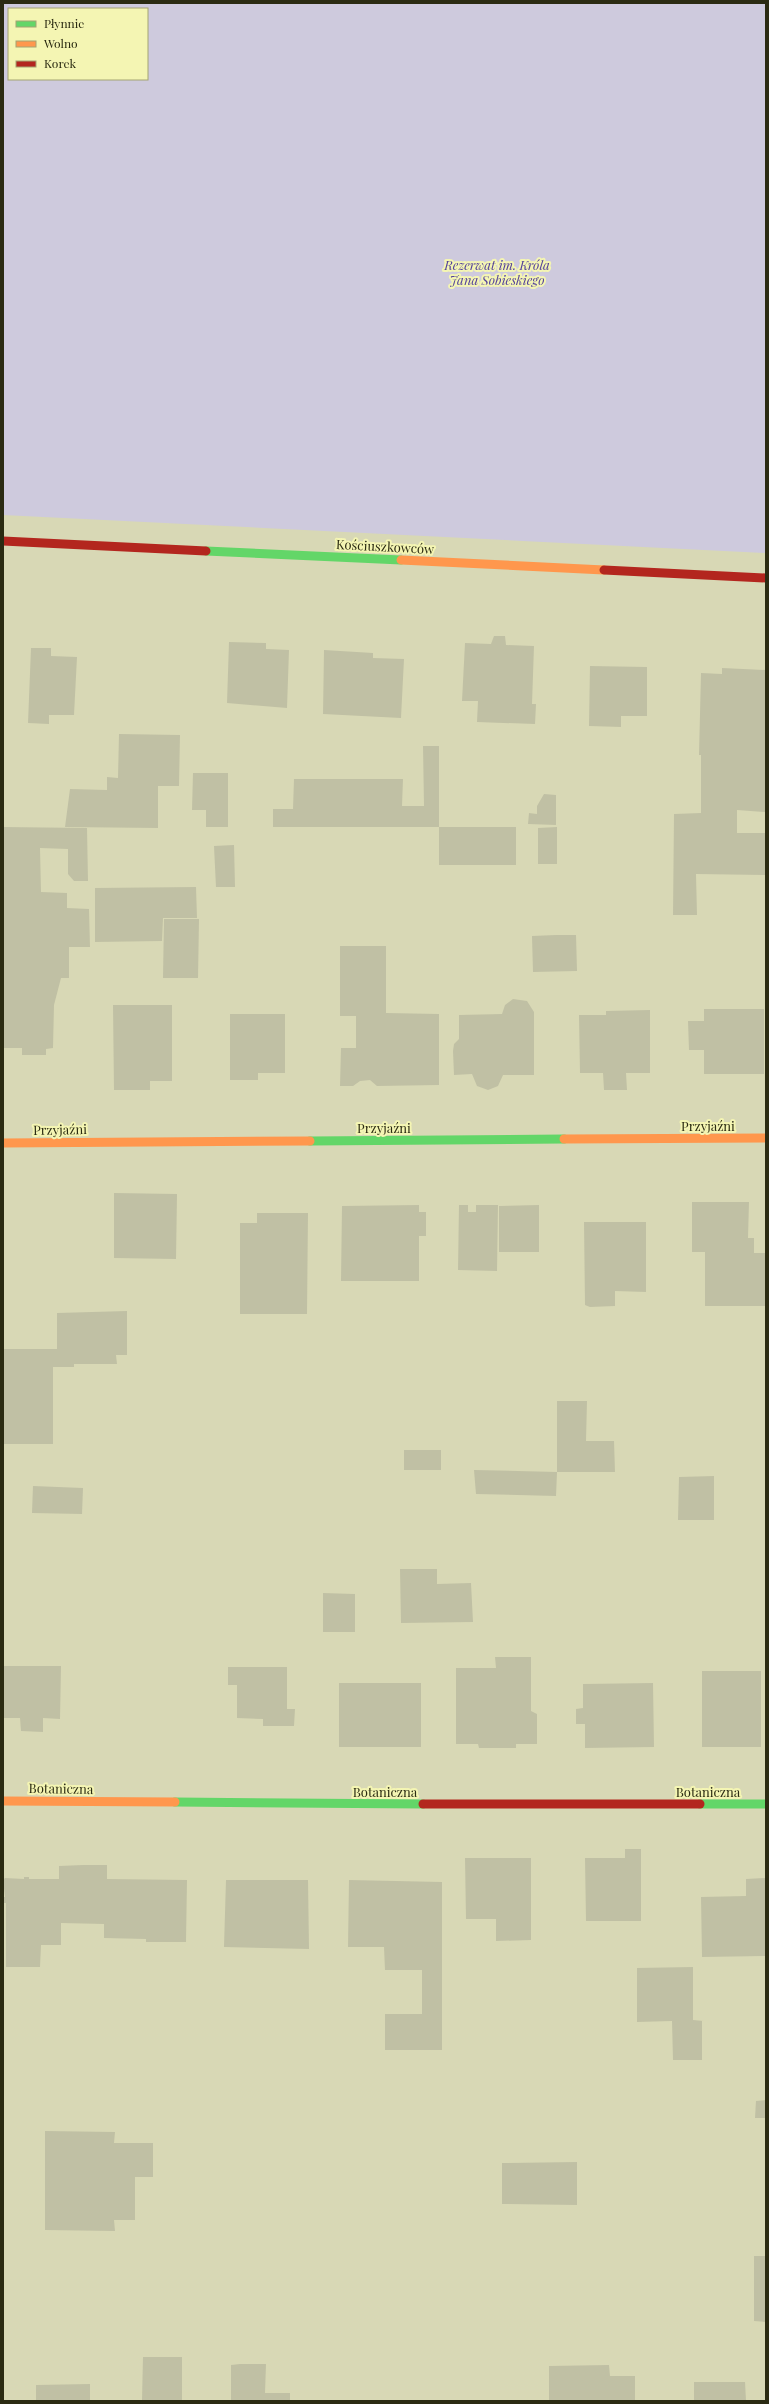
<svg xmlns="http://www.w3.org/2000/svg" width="769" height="2404" font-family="'Playfair Display',serif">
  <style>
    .green { fill: #cecadd; fill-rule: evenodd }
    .building { fill: #c0c0a4 }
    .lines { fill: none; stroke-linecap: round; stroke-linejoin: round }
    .fast { stroke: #63d668; stroke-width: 9 }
    .slow { stroke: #ff974d; stroke-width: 9 }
    .jam { stroke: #b3261e; stroke-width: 9 }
    .labels { text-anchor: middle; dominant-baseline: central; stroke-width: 4; stroke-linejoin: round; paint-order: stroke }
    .park-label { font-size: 13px; font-style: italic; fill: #53419b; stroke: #f4f5b3 }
    .street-label { font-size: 13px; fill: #2b2b12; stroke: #f4f5b3 }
  </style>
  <rect width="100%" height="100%" fill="#d8d8b5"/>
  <path class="green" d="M3,3H766V553L3,515ZM9,9H147V79H9Z"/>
  <g class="building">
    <path d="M494,636H505L506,645L534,646L532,704H536L535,724L477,722L478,701H462L465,643L491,644Z"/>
    <path d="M229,642L266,643V649L289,650L287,708L227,703Z"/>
    <path d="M31,648H51V656L77,657L74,715H49V724L28,723Z"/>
    <path d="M324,650L373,653V658L404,659L401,718L323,714Z"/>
    <path d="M590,666L647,667V716H621V727L589,726Z"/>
    <path d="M722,668L766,670L765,812L737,810V833H766V875L696,874L697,915H673L674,814L701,813V755H699L701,673L722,674Z"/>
    <path d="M119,734L180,735L179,786H158V828L65,827L70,789L107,790V777L118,778Z"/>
    <path d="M423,746H439V827H273V809H293L294,779H403L402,806H424Z"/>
    <path d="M193,773H228V827H206V810H192Z"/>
    <path d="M544,794L556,795V825L528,824L529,813L537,814V806Z"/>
    <path d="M3,827L87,828L88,881H74L68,874V849L40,848L41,892L67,893V908L89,909L90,947H69V978H61L54,1005L53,1048L46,1049V1055H22V1048H3Z"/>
    <rect x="439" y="827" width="77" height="38"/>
    <path d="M557,827V864H538V828Z"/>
    <path d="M234,845L235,887H216L214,846Z"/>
    <path d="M196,887L197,918H163L162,941L95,942V888Z"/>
    <path d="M164,919H199L198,978H163Z"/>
    <path d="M556,935H576L577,971L533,972L532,936Z"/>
    <path d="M340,946H386V1013L439,1014V1085L377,1086L370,1080L360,1081L353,1086H340L341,1048H356V1016H340Z"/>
    <path d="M513,999L527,1001L534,1012V1075H503L498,1086L488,1090L477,1086L472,1074L454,1075L453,1051L454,1044L459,1039V1015L502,1014L505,1005Z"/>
    <path d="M113,1005H172V1081H150V1090H114Z"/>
    <path d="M704,1009H764V1074H704V1050H689L688,1021H704Z"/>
    <path d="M650,1010V1073H626L627,1090H604L603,1073H580L579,1015H606V1011Z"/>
    <path d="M230,1014H285V1073H258V1080H230Z"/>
    <path d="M114,1193L177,1194L176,1259L114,1258Z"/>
    <path d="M692,1202H749L748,1238H754V1253H765V1306H705V1252H692Z"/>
    <path d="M419,1205V1212H426V1236H419V1281H341L342,1206Z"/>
    <path d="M459,1205H468V1212H476V1205H498L497,1271L458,1270Z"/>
    <path d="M539,1205V1252H499V1206Z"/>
    <path d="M257,1213H308L307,1314H240V1223H257Z"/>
    <path d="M584,1222H646V1292L615,1291V1306L590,1307L585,1305Z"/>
    <path d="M127,1311V1355H116L117,1364H74V1367H53V1444H3V1349H57V1313Z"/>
    <path d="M557,1401H587L586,1441H614L615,1472H557Z"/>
    <rect x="404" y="1450" width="37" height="20"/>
    <path d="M474,1470L557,1472L556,1496L476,1494Z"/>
    <path d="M714,1476V1520H678L679,1477Z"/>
    <path d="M33,1486L83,1488L82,1514L32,1513Z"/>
    <path d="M400,1569H437V1584L471,1583L473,1622L401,1623Z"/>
    <path d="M323,1593L355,1594V1632H323Z"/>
    <path d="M495,1657H531V1711L537,1714V1744H516V1748H479L478,1744H456V1668H496Z"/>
    <path d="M3,1666H61L60,1719L43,1718V1732L21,1731L20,1718H3Z"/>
    <path d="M228,1667H287V1709H295L294,1726H263V1719L237,1718V1685H228Z"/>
    <rect x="702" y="1671" width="59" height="76"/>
    <rect x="339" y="1683" width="82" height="64"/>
    <path d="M653,1683L654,1747L585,1748V1724H576V1709L583,1708V1684Z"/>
    <path d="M625,1849H641V1921H586L585,1858H625Z"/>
    <path d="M465,1858H531V1940L496,1941V1919H466Z"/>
    <path d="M83,1865H107V1879L187,1880L186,1942H146V1939L104,1938V1924L61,1923V1945H41L40,1967H6V1903H3V1897H5L3,1880L5,1878L24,1879V1877H29V1879H59V1866Z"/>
    <path d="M766,1878V1956L702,1957L701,1897L746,1896V1879Z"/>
    <path d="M226,1880H308L309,1949L224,1947Z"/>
    <path d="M349,1880L442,1882V2050H385V2014H422V1970H385L384,1947H348Z"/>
    <path d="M693,1967V2020L704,2021H702V2060H673L672,2021L637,2022V1968Z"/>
    <path d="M766,2100V2118H755L756,2101Z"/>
    <path d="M45,2131L115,2132L114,2143H153V2177H135V2220H114L115,2231L45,2230Z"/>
    <path d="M577,2162V2205L502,2204V2163Z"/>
    <path d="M754,2256H766V2322L754,2321Z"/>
    <path d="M143,2357H182V2401H142Z"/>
    <path d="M240,2364H266L265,2393H290V2401H231V2365Z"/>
    <path d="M609,2365L610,2376H635V2401H549V2366Z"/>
    <path d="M694,2382H745L746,2401H694Z"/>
    <path d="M90,2384V2401H36V2385Z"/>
  </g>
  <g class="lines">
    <g class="fast">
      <path d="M206,551L401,560"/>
      <path d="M310,1141L564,1139"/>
      <path d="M175,1802L423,1804"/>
      <path d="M700,1804H766"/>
    </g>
    <g class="slow">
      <path d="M401,560L604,570"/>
      <path d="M564,1139L766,1138"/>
      <path d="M3,1143L310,1141"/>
      <path d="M3,1801L175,1802"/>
    </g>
    <g class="jam">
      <path d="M3,541L206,551"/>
      <path d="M604,570L766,578"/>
      <path d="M423,1804H700"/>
    </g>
  </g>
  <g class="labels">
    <g class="park-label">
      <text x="497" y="264">Rezerwat im. Króla<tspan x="497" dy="15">Jana Sobieskiego</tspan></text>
    </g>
    <g class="street-label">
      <text transform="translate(385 546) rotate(3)">Kościuszkowców</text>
      <text x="708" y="1125">Przyjaźni</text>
      <text x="384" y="1127">Przyjaźni</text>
      <text transform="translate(60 1129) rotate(-1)">Przyjaźni</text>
      <text transform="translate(61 1788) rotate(1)">Botaniczna</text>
      <text x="385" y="1791">Botaniczna</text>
      <text x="708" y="1791">Botaniczna</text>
    </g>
  </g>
  <rect width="769" height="2404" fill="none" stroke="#2b2b12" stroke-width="8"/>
  <rect x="8" y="8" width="140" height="72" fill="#f4f5b3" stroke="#a4a473"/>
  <rect x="16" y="21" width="20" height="6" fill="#63d668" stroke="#a4a473"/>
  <text x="44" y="28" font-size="12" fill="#2b2b12">Płynnie</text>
  <rect x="16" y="41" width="20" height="6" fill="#ff974d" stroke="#a4a473"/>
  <text x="44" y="48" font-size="12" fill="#2b2b12">Wolno</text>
  <rect x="16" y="61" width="20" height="6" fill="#b3261e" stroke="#a4a473"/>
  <text x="44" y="68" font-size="12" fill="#2b2b12">Korek</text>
</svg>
